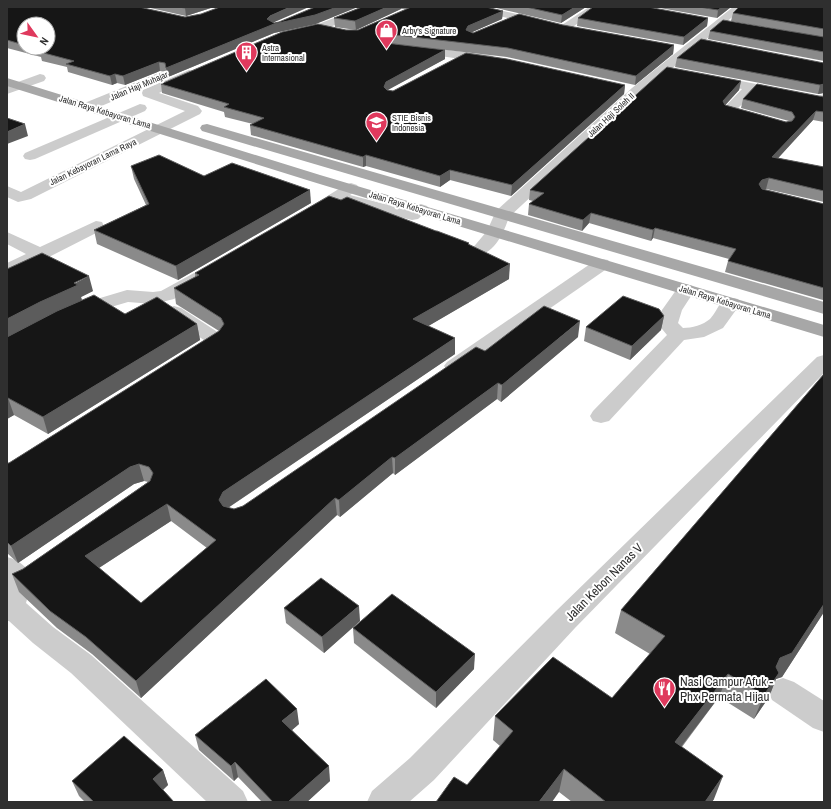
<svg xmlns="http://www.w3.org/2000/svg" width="831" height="809" font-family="'Archivo Narrow',sans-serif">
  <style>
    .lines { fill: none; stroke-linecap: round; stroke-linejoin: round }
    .minor { fill: #ccc; fill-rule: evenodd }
    .major { fill: #a7a7a7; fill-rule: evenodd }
    .wall { fill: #8a8a8a; fill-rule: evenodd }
    .shaded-wall { fill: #5c5c5c }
    .building { fill: #161616; stroke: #5c5c5c; fill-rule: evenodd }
    .labels { text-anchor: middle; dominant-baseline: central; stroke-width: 4; stroke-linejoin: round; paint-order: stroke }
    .far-poi-label { font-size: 9px; fill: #2f2f2f; stroke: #fff; text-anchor: start }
    .far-street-label { font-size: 9px; fill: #2f2f2f; stroke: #fff }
    .near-street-label { font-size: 13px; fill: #2f2f2f; stroke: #fff }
    .near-poi-label { font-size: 13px; fill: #2f2f2f; stroke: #fff; text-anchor: start }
  </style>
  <rect width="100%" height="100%" fill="#fff"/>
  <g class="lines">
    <g class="minor">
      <path d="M362,7L366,10L365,12L323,30L295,35L289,32L291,30L316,25Z"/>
      <path d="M467,7H486L547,21L548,23L543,26L468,9Z"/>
      <path d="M589,7H601L567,31H559L557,29L559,27Z"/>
      <path d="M733,7H744L642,94L509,217C504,232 493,258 474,254L471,250L487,231L496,211L632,88Z"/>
      <path d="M416,46L489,55L493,56L495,59L493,62L489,63L412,52L410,50L412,48Z"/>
      <path d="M189,70L193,71L195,74L193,77L159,93L198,106L202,111L200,114L31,199L18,202L7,197V186L21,192L185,111L143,96L142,93L143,90Z"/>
      <path d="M161,72L165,73L167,76L165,79L92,110H82L80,107L82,104Z"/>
      <path d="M40,74L44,75L46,78L44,81L7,94V86Z"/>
      <path d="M710,75L818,96L824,94V104L821,105L755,92L737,109L758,115L760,118L758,121C747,124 734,117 723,114L721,111L742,89L706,82L704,79L706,76Z"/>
      <path d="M140,104L145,105L147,108L145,111L35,159L30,160L25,159L23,156L25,153Z"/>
      <path d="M351,183L357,185L359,188L350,195L407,210L421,204L427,206L429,209L418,219L412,220L339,202C329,209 318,220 305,216L303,213L305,210L345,185Z"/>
      <path d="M96,221L102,222L104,226L102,230L47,258L7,275V263L26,254L7,244V232L40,247Z"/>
      <path d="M602,259L608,260L611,264L608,268L461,370L454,372L447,370L444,366L447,362L596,260Z"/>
      <path d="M200,272L206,273L209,277L206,281L174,299L153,304L128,302L77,317L70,315L67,311L70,307L127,290L153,292L161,291L194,273Z"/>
      <path d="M686,284L693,286L695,290L682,310L678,323L683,328C692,328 703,325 710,319C720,309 719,294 738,299L741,303L723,328L704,337L684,340L609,421L601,423L593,421L590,416L593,411L667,335L658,324L662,310L679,286Z"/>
      <path d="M174,306L181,308L222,335L225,339C218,352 204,362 189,358L186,354L189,350L204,340L167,316L164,312L167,308Z"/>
      <path d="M824,355V373L575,628L434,780L409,802H367L372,791L410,758L555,612L817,357Z"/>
      <path d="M7,557C19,560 27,567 33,578L26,603L53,627L91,655L243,791L248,802H207L71,673L33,643L9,621H7Z"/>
      <path d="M783,678L794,682L824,701V732L813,728L772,700L768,691L772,682Z"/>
    </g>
    <g class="major">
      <path d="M7,78L320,175L824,325V337L310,181L7,86Z"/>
      <path d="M207,124L824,302V314L202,131L200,128L202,125Z"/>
    </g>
  </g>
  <g class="wall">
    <path d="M7,7L274,23L316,24L274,33L168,77L166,72L160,71L125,85L117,83L112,85L68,72L67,67L42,61L41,57L7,48ZM24,24L48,48H24Z"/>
    <path d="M146,7H214L186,16Z"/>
    <path d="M362,7H486L503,11L502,19L472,32L473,33L563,25L674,45L673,54L635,85L507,57L386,43L445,59L387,90L393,91L625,85L624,94L511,196L450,180L440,187L366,166L363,167L251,135L250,125L253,124L225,117L224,112L162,93L161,84L346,30H358L408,9H401L356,30L335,27L334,18Z"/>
    <path d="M492,7H586L561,23Z"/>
    <path d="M654,7H731L717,18Z"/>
    <path d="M824,7V61L708,39L710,31L795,32L731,21L733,13Z"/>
    <path d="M578,18H708L707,26L683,45L577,26Z"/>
    <path d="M677,58L824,63V93L818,94L675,67Z"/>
    <path d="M741,81L739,90L725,105L786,122L789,121L741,108L743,99L824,97V122L813,120L778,158L824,167V202L766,189H764L824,204V297L823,300L725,272L728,261L729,259L653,238L651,241L589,223L582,231L528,215L529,204L533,201L529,200L530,190Z"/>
    <path d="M131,166L204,176L311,203L178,280L97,244L94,230L146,205L134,179Z"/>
    <path d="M436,231L469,243V245L509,279L428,326L455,338V354L228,508L234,509L243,506L485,351L578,337L501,402L497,399L395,475L393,473L340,517L337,515L141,698L92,654L57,628L19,592L12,574L23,569L148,482L144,481L134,484L18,563L7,553V463H9L219,331L176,304L174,288L195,277V273ZM171,521L207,548L141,603L99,568Z"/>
    <path d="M7,269L93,291L81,297L82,300L125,314L197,324L200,340L48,434L14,415L7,419Z"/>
    <path d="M664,316L661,330L630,360L584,341L586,327Z"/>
    <path d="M824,374V612L782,677L776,679L769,697L754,719L719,697L682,747L714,799L712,802H572L559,792L467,785L500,746L493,740L495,716L612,698L650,654L615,633L621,610Z"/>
    <path d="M284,608L360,621L324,653L286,623Z"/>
    <path d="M353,628L474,669L436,708L354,643Z"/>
    <path d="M299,724L292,730L330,781L307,802H262L238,777L234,781L199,750L195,735Z"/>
    <path d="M163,770L168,785L163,790L174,802H85L79,796L72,781Z"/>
  </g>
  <g class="shaded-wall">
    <path d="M189,7H214L186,16L185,8Z"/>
    <path d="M290,7H309L270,24H274L337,7H358L316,24L274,33L168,77L166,68L267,19L270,16Z"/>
    <path d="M387,7H401V9L356,30L355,21Z"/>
    <path d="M575,7H586L561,23L562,15Z"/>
    <path d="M722,7H731L717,18L718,10Z"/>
    <path d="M503,11L502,19L468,34L466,30L468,26Z"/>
    <path d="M708,18L707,26L683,45L684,37Z"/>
    <path d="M387,34V43L382,44L380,40L382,36Z"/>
    <path d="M674,45L673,54L635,85L636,76Z"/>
    <path d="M445,50V59L386,91L384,87L386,82Z"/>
    <path d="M159,62L160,71L125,85L123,76Z"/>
    <path d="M115,74L117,83L112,85L110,76Z"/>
    <path d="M741,81L739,90L721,110L723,101Z"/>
    <path d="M824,84V93L818,94L820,85Z"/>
    <path d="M625,85L624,94L511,196L512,185Z"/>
    <path d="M816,111L813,120L770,167L772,157Z"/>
    <path d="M25,124L28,136L7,144V132Z"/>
    <path d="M366,155V166L363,167V157Z"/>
    <path d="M450,170V180L440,187V176Z"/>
    <path d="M769,178L766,189L760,191L759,184L762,180Z"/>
    <path d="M310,190L311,203L178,280L176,266Z"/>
    <path d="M591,213L589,223L582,231L583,220Z"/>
    <path d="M655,228L653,238L651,241L653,230Z"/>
    <path d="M510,264L509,279L413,335V319Z"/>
    <path d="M89,276L93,291L81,297L82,301L7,337V319Z"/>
    <path d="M664,316L661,330L630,360L632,346Z"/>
    <path d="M580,321L578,337L501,402L502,385Z"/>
    <path d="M197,324L200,340L48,434L43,417Z"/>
    <path d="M455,338V354L226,509L222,517L219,500L223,492Z"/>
    <path d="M498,383L497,399L395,475V458Z"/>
    <path d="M8,398L14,415L7,419V399Z"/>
    <path d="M392,457L393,473L340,517L339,500Z"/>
    <path d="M139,464L144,481L134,484L18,563L11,546L130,467Z"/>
    <path d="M335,498L337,515L141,698L136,681Z"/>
    <path d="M167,504L171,521L91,573L85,556Z"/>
    <path d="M824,604V612L782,677L776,679L769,697L754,719L780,658Z"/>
    <path d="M359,606L360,621L324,653L322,637Z"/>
    <path d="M475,654L474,669L436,708V692Z"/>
    <path d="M728,674L719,697L667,765L675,742Z"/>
    <path d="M297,709L299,724L285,736L282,721Z"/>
    <path d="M235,762L238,777L234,781L231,766Z"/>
    <path d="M329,766L330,781L307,802H288Z"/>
    <path d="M564,769L559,792L552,802H539Z"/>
    <path d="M163,770L168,785L158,794L153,779Z"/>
    <path d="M723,776L714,799L712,802H705Z"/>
  </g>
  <g class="building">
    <path d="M7,7H139L185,17L201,14L220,7H290L270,16L267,19L274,23L279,22L315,7H337L315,15L274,24L166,68L165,63L159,62L123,76L115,74L110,76L66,64L74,61L40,52L44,50L36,48H48V24H24V45L7,40Z"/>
    <path d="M178,7H189L185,8Z"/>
    <path d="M362,7H387L355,21L334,18Z"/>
    <path d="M411,7H486L503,11L468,26L466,30L473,33L519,14L563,25L674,45L636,76L508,48L387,34L382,36L380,40L386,43L445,50L386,82L384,87L387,90L393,91L466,53L507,59L625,85L512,185L450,170L440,176L366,155L363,157L250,125L264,118L224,107L229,104L161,84L282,32L318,24L346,30H358Z"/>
    <path d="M526,7H575L562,15Z"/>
    <path d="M593,7H648L708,18L684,37L578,18Z"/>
    <path d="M699,7H722L718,10Z"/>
    <path d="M739,7H824V29L733,13Z"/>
    <path d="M723,20L824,37V52L710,31Z"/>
    <path d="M701,39L824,63V84L820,85L677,58Z"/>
    <path d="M667,67L741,81L723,101L725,105L786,122L792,121L795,117L792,112L743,99L757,84L824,97V112L816,111L772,157L824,167V191L769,178L762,180L759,184L762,189L824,204V288L728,261L736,249L655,228L653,230L591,213L583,220L529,204L544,193L530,190Z"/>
    <path d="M7,118L25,124L7,132Z"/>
    <path d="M159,155L204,176L232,163L310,190L176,266L94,230L149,204L131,166Z"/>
    <path d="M329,196L341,200L347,197L436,231H437L469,243L468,244L510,264L413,319L455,338L223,492L219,500L223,506L234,509L243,506L476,347L485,351L544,306L580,321L502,385L498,383L395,458L392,457L339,500L335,498L136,681L86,637L50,611L12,574L23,569L150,481L153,473L149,467L139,464L130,467L11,546L7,542V463H9L219,331L224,324L221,318L174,288L199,275L195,273ZM167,504L216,540L141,603L85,556Z"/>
    <path d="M42,253L89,276L74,283L78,285L40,302L7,319V269Z"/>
    <path d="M94,295L125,314L157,297L197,324L43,417L8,398L7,399V337L9,336L57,311Z"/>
    <path d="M623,296L659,309L664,316L632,346L586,327Z"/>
    <path d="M824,374V604L792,653L780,658L776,667L779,673L764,695L728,674L675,742L723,776L705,802H606L564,769L539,802H436L454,777L467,785L513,731L495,716L553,657L612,698L665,636L621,610Z"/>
    <path d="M321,578L359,606L322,637L284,608Z"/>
    <path d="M392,594L475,654L436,692L353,628Z"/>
    <path d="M266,679L297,709L282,721L329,766L288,802H273L235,762L231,766L195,735Z"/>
    <path d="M124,736L163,770L153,779L174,802H94L72,781Z"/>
  </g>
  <defs>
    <symbol id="shop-pin" viewBox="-11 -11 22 30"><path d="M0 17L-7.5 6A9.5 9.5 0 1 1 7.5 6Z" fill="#df395d" stroke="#fff"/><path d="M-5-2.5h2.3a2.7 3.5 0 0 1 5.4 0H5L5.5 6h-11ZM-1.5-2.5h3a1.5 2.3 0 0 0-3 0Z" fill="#fff"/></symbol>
    <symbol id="building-pin" viewBox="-11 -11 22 30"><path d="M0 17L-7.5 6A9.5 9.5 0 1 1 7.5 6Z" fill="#df395d" stroke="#fff"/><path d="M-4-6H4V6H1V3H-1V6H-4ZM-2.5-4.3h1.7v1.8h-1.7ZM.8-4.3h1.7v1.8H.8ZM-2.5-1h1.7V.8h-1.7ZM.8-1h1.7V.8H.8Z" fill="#fff"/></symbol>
    <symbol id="university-pin" viewBox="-11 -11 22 30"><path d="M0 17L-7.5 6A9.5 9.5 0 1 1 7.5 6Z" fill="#df395d" stroke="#fff"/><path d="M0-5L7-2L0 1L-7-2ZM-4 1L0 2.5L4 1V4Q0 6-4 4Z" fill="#fff"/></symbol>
    <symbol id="restaurant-pin" viewBox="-11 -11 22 30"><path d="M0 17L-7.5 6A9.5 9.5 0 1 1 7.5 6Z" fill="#df395d" stroke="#fff"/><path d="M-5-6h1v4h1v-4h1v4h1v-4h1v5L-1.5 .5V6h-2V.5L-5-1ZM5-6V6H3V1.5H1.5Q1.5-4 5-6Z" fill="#fff"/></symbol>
  </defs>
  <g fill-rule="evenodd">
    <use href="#shop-pin" x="374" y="18" width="25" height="34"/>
    <use href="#building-pin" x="234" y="40" width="25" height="34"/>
    <use href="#university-pin" x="364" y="110" width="25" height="34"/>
    <use href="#restaurant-pin" x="652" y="676" width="25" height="34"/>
  </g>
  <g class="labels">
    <g class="far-poi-label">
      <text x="402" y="31">Arby's Signature</text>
      <text x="262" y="48">Astra<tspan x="262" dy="10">Internasional</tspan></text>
      <text x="392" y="118">STIE Bisnis<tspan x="392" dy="10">Indonesia</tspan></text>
    </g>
    <g class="far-street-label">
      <text transform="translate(139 86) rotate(-23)">Jalan Haji Muhajar</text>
      <text transform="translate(105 112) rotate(17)">Jalan Raya Kebayoran Lama</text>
      <text transform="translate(611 115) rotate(-43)">Jalan Haji Soleh II</text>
      <text transform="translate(93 162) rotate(-26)">Jalan Kebayoran Lama Raya</text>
      <text transform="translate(415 208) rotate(17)">Jalan Raya Kebayoran Lama</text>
      <text transform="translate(725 302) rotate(17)">Jalan Raya Kebayoran Lama</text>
    </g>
    <g class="near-street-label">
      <text transform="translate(604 582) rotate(-45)">Jalan Kebon Nanas V</text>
    </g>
    <g class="near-poi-label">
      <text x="680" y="681">Nasi Campur Afuk -<tspan x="680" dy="15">Phx Permata Hijau</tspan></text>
    </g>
  </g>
  <rect width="831" height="809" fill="none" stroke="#2f2f2f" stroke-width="16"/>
  <g transform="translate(36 36) rotate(123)"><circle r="19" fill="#ffffff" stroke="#acacac"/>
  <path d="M0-3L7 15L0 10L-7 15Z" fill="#df395d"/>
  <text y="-6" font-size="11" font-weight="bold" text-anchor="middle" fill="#2f2f2f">N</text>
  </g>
</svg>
